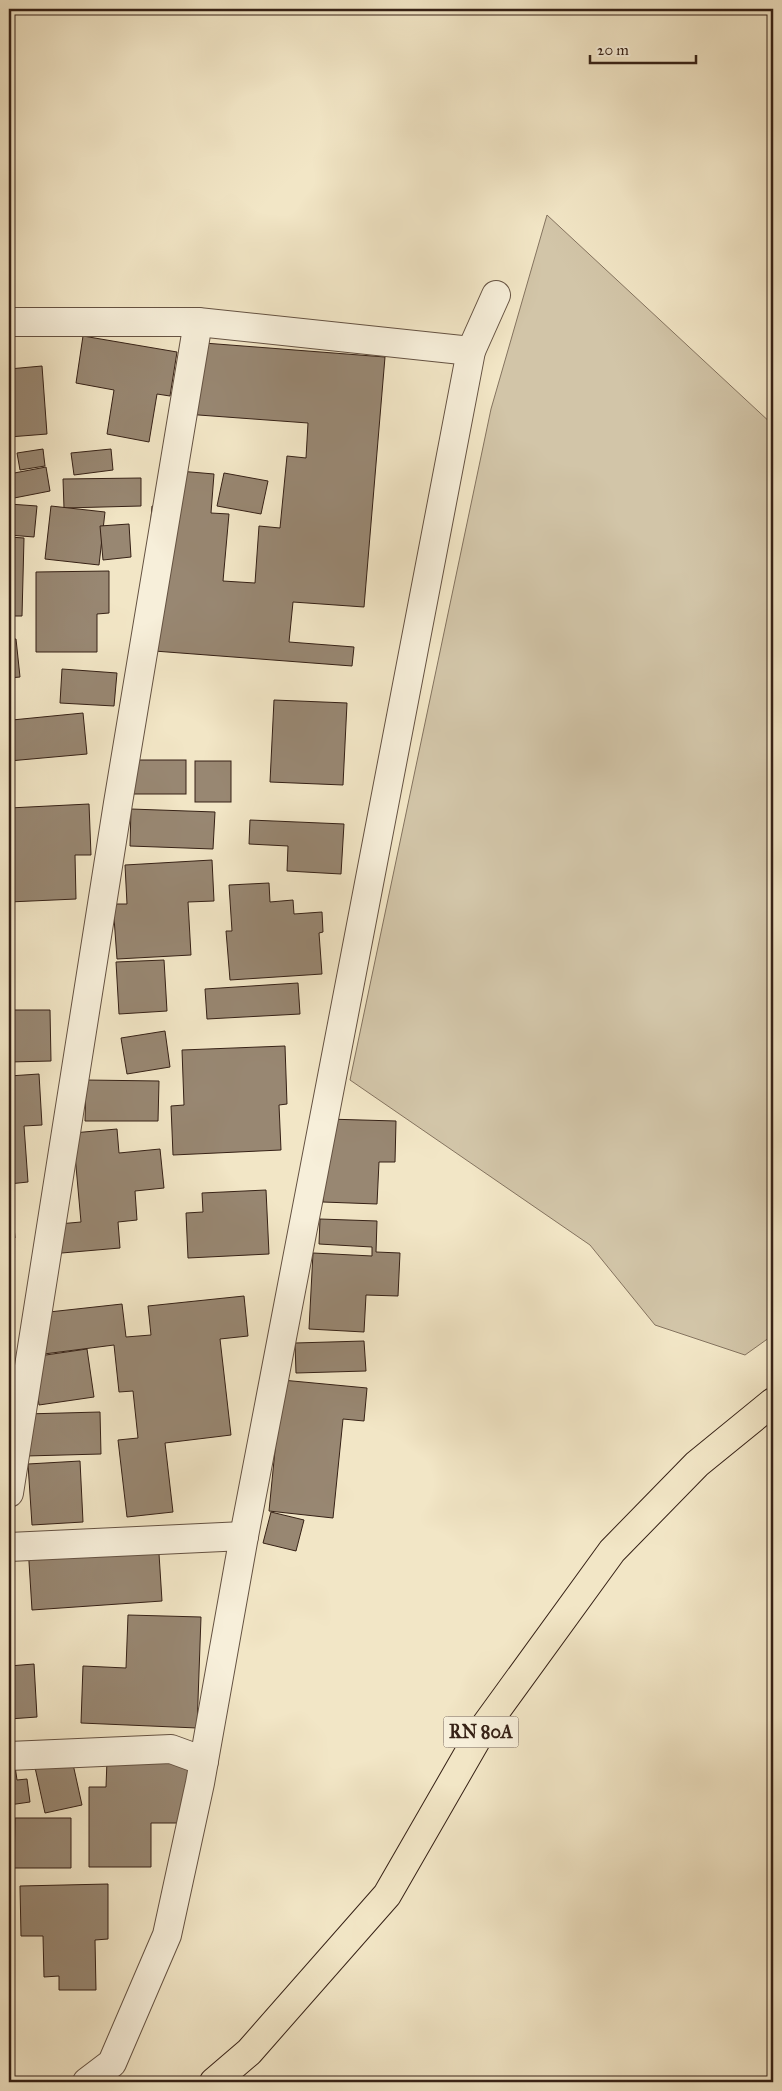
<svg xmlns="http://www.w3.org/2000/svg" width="782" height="2091" font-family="'IM FELL Great Primer',serif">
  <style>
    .green { fill: #d2c5a8; stroke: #84735f }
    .building { fill: #988772; stroke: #362116 }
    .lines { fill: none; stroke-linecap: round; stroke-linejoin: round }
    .minor-casing { stroke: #655242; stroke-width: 30 }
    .major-casing { stroke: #362116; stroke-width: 30 }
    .minor { stroke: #f7efda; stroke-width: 28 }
    .major { stroke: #f2e6c6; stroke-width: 28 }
    .labels { text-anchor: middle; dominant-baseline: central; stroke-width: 4.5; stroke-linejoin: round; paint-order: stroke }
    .shield { fill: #f7efda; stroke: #705f51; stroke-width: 1 }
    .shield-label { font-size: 18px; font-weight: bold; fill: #362116 }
  </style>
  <rect width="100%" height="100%" fill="#f2e6c6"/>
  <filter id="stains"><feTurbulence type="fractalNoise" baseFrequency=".004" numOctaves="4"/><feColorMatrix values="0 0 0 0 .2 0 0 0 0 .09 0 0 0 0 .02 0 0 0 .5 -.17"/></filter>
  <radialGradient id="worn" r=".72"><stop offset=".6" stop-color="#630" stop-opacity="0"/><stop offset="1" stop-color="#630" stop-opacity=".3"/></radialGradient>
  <path class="green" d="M547,215L773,425V1335L745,1355L655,1325L590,1245L350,1080L491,409Z"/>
  <g class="building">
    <path d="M83,336L177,352L170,396L157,394L149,442L107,434L114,390L76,383Z"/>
    <path d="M191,342L385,357L364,607L293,602L289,642L354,647L352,666L141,650L152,506L176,508L179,471L214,474L211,513L229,514L223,581L255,583L259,526L280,528L287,456L306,458L308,423L185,414Z"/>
    <path d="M42,366L47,434L9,437V369Z"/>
    <path d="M43,449L45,466L20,470L17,453Z"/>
    <path d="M111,449L113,470L74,475L71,453Z"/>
    <path d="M46,467L50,491L9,499V474Z"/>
    <path d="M224,473L268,481L261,514L217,506Z"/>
    <path d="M141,478V506L64,508L63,479Z"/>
    <path d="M9,504L37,506L34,537L9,535Z"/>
    <path d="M51,506L105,512L99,565L45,559Z"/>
    <path d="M129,524L131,557L103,560L100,526Z"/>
    <path d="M9,537L24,538L22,616H9Z"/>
    <path d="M109,571V613L97,614V652H36V572Z"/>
    <path d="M9,639H16L20,677L9,678Z"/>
    <path d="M62,669L117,673L114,706L60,703Z"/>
    <path d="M9,693L12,720L83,713L87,754L9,761Z"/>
    <path d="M274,700L347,703L343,785L270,782Z"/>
    <rect x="121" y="760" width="65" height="34"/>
    <rect x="195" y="761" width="36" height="41"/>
    <path d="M89,804L91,855H75L76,899L9,902V855H11L9,808Z"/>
    <path d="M131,809L215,812L213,849L130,846Z"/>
    <path d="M250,820L344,824L341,874L287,871L288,846L249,844Z"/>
    <path d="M212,860L214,901L188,902L191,955L117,959L113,904H127L125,865Z"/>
    <path d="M269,883L270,902L293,900L294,914L322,912L323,932L319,933L322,974L230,980L226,931H232L229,885Z"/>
    <path d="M164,960L167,1011L119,1014L116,962Z"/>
    <path d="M298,983L300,1014L207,1019L205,989Z"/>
    <path d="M9,1010H50L51,1061L9,1062Z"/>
    <path d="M165,1031L170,1067L127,1074L121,1038Z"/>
    <path d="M285,1046L287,1104L279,1105L281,1150L173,1155L171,1106L184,1105L182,1050Z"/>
    <path d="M39,1074L42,1125L24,1126L28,1182L9,1184V1076Z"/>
    <path d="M86,1080L159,1081L158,1121H85Z"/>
    <path d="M327,1119L396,1121L395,1162H379L377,1204L323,1202Z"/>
    <path d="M117,1129L119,1153L160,1149L164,1188L135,1191L137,1220L118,1222L120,1248L50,1254L47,1225L81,1222L73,1133Z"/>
    <path d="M266,1190L269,1254L188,1258L186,1213L203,1212L202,1193Z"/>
    <path d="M9,1215H13L15,1238H9Z"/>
    <path d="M320,1219L377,1221L376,1252L400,1253L398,1296L366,1295L364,1332L309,1329L313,1253L372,1256V1247L319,1244Z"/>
    <path d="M244,1296L248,1336L220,1339L231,1435L165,1443L173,1512L127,1517L118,1440L138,1438L133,1391L119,1392L114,1345L44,1354L40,1313L122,1304L126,1337L151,1335L148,1306Z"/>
    <path d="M364,1341L366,1371L296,1373L295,1343Z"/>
    <path d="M87,1349L94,1397L39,1405L32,1357Z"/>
    <path d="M282,1380L367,1388L364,1421L343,1419L333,1518L269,1511Z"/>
    <path d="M100,1412L101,1454L26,1456L25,1414Z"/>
    <path d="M80,1461L83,1522L32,1525L28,1464Z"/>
    <path d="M271,1512L304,1520L296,1551L263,1543Z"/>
    <path d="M158,1538L162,1601L32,1610L28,1546Z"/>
    <path d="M128,1615L201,1617L197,1728L81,1723L83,1666L126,1668Z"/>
    <path d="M34,1664L37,1717L9,1719V1666Z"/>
    <path d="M9,1745H12L17,1780L27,1779L30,1802L9,1805Z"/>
    <path d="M71,1755L82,1805L45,1813L34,1763Z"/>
    <path d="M107,1760H191V1823H151V1867H89V1787H106Z"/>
    <path d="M15,1818H71V1868H14Z"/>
    <path d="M108,1884V1939L95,1940L96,1990H59V1976L44,1977L43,1936H21L20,1886Z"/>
  </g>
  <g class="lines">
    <defs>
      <g id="minor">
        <path d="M9,322H198L118,803L9,1493"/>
        <path d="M198,322L471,351"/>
        <path d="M9,1547L244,1536"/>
        <path d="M9,1756L171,1749L204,1761"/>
        <path d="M87,2082L112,2063L167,1935L200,1783L244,1536L471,351L496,295"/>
      </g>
      <path id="major" d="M214,2082L249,2052L387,1895L482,1730L612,1551L697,1464L773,1402"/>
    </defs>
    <use href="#minor" class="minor-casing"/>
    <use href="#major" class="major-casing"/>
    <use href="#minor" class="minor"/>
    <use href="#major" class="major"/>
  </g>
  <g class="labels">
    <rect class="shield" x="443.5" y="1716.5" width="75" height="31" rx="4"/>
    <g class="shield-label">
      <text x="481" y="1732">RN 80A</text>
    </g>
  </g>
  <rect width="782" height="2091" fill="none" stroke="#f2e6c6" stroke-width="30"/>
  <rect x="10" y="10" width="762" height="2071" fill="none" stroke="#362116" stroke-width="2.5"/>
  <rect x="15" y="15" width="752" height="2061" fill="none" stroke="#362116"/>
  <path d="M590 55v8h106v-8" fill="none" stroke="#362116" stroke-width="2.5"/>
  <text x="597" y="55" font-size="15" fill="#362116" stroke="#f7efda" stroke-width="4" paint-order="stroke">20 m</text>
  <rect width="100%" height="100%" filter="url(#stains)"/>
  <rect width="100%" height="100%" fill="url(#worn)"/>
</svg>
